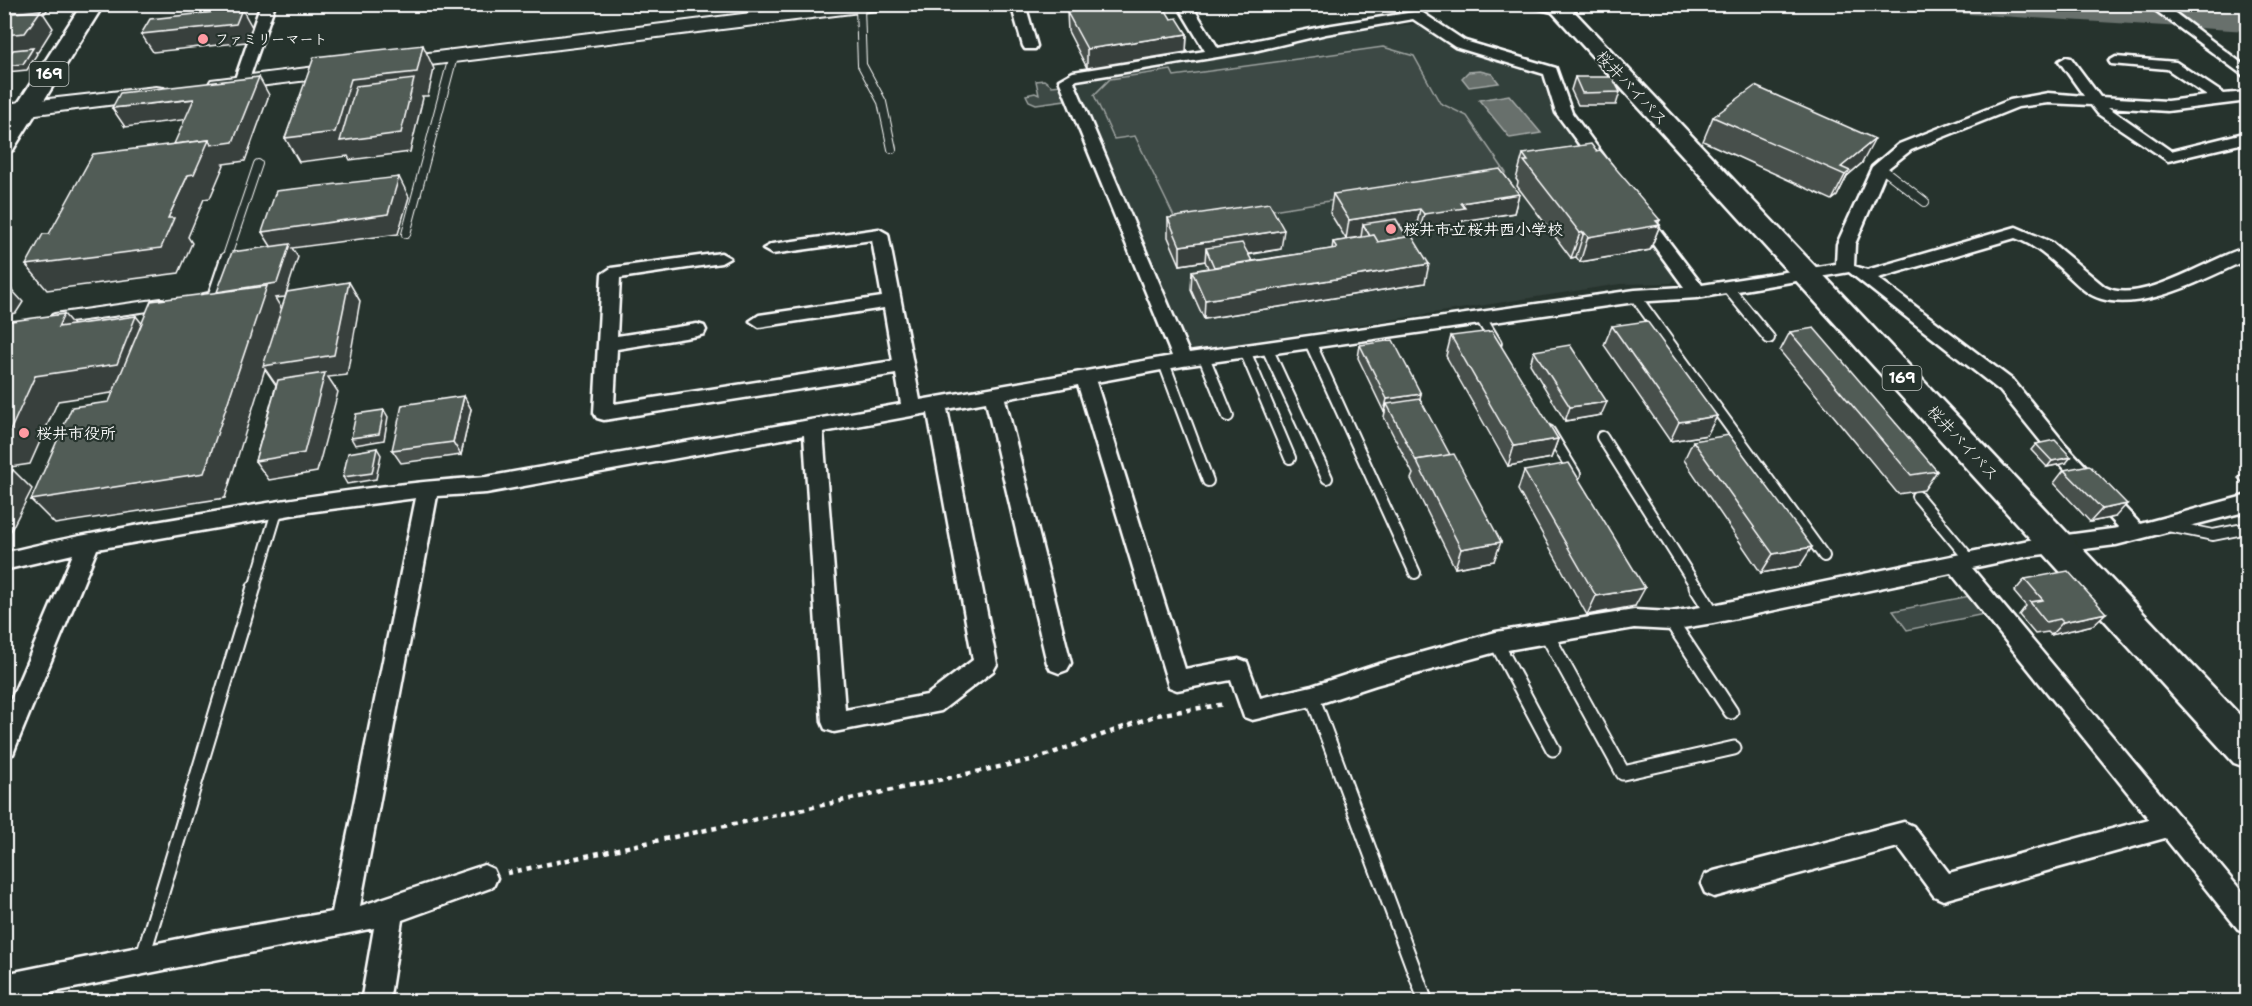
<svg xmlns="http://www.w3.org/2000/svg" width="2252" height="1006" font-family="'Shantell Sans','Klee One',sans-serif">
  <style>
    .built { fill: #333f3a }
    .green { fill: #3e4944; stroke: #9ea4a2; stroke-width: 1.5 }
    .water { fill: #67706c; stroke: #a4a9a7; stroke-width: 1.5 }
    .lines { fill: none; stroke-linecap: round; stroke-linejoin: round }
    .river { fill: #67706c; fill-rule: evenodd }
    .lane-far2-casing { stroke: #fff; stroke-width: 10 }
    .lane-far1-casing { stroke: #fff; stroke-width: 14 }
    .lane-casing { stroke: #fff; stroke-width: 17 }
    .street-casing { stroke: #fff; stroke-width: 5 }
    .secondary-casing { stroke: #fff; stroke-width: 4 }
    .highway-casing { stroke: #fff; stroke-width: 5 }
    .path { stroke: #fff; stroke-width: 4.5; stroke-dasharray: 5 5; stroke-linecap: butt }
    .lane-far2 { stroke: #26332d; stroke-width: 8 }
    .lane-far1 { stroke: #26332d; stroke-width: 10 }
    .lane { stroke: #26332d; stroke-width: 13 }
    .street { fill: #26332d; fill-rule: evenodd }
    .secondary { fill: #26332d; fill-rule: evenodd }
    .highway { fill: #26332d; fill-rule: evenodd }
    .wall { fill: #464f4b; stroke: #fff; stroke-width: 1.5 }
    .shaded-wall { fill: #39403d; stroke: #fff; stroke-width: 1.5 }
    .building { fill: #515c57; stroke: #fff; stroke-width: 1.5 }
    .poi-dot { fill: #ff9aa2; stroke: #26332d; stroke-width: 2 }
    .labels { text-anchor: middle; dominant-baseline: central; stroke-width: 4.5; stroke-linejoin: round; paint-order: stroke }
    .far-poi-label { font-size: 14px; font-weight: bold; fill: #fff; stroke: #26332d; text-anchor: start }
    .shield { fill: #26332d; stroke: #bec2c0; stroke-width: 1.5 }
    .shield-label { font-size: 15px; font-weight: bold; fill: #fff }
    .street-label { font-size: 16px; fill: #fff; stroke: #26332d }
    .poi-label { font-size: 16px; font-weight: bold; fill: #fff; stroke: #26332d; text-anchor: start }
  </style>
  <rect width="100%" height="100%" fill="#26332d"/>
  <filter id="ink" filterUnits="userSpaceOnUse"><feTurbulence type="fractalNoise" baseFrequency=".0167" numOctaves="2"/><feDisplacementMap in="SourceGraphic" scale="12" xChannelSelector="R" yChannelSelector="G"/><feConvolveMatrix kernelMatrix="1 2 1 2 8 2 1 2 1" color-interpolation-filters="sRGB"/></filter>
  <g filter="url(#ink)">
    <path class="built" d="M1415,24L1456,47L1534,71L1544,79L1562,122L1609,181L1677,277L1671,283L1620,284L1190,351L1077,85L1085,79L1255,51L1332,33Z"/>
    <g class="green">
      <path d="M1383,47L1414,56L1440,103L1467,116L1506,173L1178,225L1135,136L1114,139L1094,95L1110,79L1171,70L1174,76Z"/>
      <path d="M1044,80L1052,86L1061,85L1065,100L1036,104L1029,101L1026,95L1035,93L1039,95L1036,81Z"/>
      <path d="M1975,595L1989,613L1907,630L1893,611Z"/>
    </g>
    <g class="water">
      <path d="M1480,71L1492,74L1499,83L1469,87L1462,78L1468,72Z"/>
      <path d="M1509,95L1541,133L1510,138L1479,100Z"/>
    </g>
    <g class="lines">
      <path class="river" d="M1935,4H2111L2248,13V31L1950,13L1939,10Z"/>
      <defs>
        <g id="lane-far2">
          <path d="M860,7L862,65L882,102L892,149"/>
          <path d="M1880,167L1925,202"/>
          <path d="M406,234L453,57"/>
          <path d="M226,259L258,164"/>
        </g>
        <g id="lane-far1">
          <path d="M1727,287L1769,338"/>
          <path d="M1635,296L1824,556"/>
          <path d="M204,299L213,297L226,258"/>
          <path d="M1481,318L1496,343"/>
          <path d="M55,319L162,304"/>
          <path d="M1310,342L1415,573"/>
          <path d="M1267,348L1327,478"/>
          <path d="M1245,351L1290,458"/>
          <path d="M1204,357L1228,416"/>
          <path d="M1164,363L1208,481"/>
          <path d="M1549,431L1575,474"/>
          <path d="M1602,437L1697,588"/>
          <path d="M1917,496L1971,561"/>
          <path d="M2168,526L2213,535L2248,528"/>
          <path d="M254,588L278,508"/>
        </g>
        <g id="lane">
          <path d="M1696,587L1713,614"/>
          <path d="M1671,621L1731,712"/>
          <path d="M1546,633L1623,773L1734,748"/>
          <path d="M1496,642L1553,749"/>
          <path d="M1312,696L1426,1002"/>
          <path d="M142,959L254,587"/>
        </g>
        <g id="street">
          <path d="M261,4H275L248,82L246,85H236L234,82Z"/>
          <path d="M1011,4H1025L1037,46L1035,49H1025L1023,46Z"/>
          <path d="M1177,4H1191L1218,48L1326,26L1420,11L1465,41L1556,68L1572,113L1612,167L1604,172L1598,170L1556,113L1544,74L1455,47L1413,19L1326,34L1254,51L1077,80L1074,82L1189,353L1635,290L1684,287L1630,213L1638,208L1644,209L1702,285L1836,264L1837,244L1872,167L1899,144L2010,100L2048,93L2084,96L2059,61L2066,57L2071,58L2100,97L2167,101L2207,96L2167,69L2111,64L2109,61L2116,57L2176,62L2224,94L2248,92V101L2167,111L2108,107L2171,151L2248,132V142L2168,161L2098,114L2091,105L2048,103L2018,107L1911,150L1887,169L1855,244L1854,266L1867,270L2016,227L2051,242L2105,287C2140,307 2212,256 2248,247V259C2206,278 2126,323 2084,290C2062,272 2044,248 2015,238L1878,278L2014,381L2065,444L2140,524L2248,495V511L2116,545L2029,556L1972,568L2248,899V933L2238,929L2165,838L1943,900L1934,896L1898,847L1714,897L1705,893L1701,884L1705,875L1714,871L1904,822L1913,826L1949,873L2149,819L1951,573L1713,623L1671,630L1634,628L1496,652L1376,685L1312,706L1252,720L1244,717L1231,680L1177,690L1169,687L1078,385L1005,399L1071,663L1067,670L1059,673L1051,670L1047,663L986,402L947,409L997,664L993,671L941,711L834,732L825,729L822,722L804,435L486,493L437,496L360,906L484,865L493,869L497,878L493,887L402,920L389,1002H361L374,928L4,1002V974L213,932L332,912L416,498L308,512L97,549L16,746L13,754L4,757V716L73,554L4,570V553C68,537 132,526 197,515C293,498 389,483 486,477L901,404L896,374L604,420L597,418L594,413L602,274L611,268L721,253L730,258L721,263L620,278L617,336L697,324L704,326L706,330L704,334L697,336L617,349L614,404L893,361L884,308L759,327L750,321L759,315L882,297L872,240L772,254L763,249L772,244L879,229L888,234L920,400L1172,356L1059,80L1073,72L1205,51ZM1849,272L2000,391L2051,454L2119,528L2029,540L1713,605L1671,612L1634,610L1496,632L1376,665L1312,686L1260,698L1247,662L1239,659L1185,669L1096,382L1183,366L1635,302L1697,298ZM928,413L973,660L927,695L845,710L823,432Z"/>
          <path d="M1521,4H1553L1567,10L1560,14Z"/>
          <path d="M2147,4H2163L2248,68V79Z"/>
        </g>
        <g id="secondary">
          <path d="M824,4H885L876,10L219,91L211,90L208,85L211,80L219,79Z"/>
          <path d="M156,87L164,88L167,93L164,98L4,118V104Z"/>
        </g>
        <g id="highway">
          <path d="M82,4H104L16,145L13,150L4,152V125Z"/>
          <path d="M1545,4H1567L2248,724V768L2234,763Z"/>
        </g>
      </defs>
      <use href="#lane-far2" class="lane-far2-casing"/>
      <use href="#lane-far1" class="lane-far1-casing"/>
      <use href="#lane" class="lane-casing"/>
      <use href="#street" class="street-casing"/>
      <use href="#secondary" class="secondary-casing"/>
      <use href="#highway" class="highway-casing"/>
      <path class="path" d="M507,873L1036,759L1157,715L1225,704"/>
      <use href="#lane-far2" class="lane-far2"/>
      <use href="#lane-far1" class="lane-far1"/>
      <use href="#lane" class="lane"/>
      <use href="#street" class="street"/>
      <use href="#secondary" class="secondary"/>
      <use href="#highway" class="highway"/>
    </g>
    <g class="wall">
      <path d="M1067,12L1171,19L1187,34L1186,52L1087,68L1068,31Z"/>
      <path d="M1575,77L1620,92L1616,105H1578L1571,90Z"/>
      <path d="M1713,117L1862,163L1847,176L1837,196L1832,200L1703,141Z"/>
      <path d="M1523,154L1660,220L1658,223L1660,225L1650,250L1580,262L1576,257L1571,258L1517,186L1518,182L1516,179Z"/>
      <path d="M1333,194H1519L1514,213L1462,221L1460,227L1419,233L1416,229L1403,231L1425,283L1204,319L1191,290L1192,271L1208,268L1205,261L1180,265L1168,237V218L1281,249L1248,255L1252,261L1332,249L1333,242L1361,238L1346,239L1330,213Z"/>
      <path d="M1612,326L1717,416L1707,435L1670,441L1604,345Z"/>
      <path d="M1790,332L1937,471L1924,490L1898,494L1780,351Z"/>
      <path d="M1451,336L1558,439L1551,458L1508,466L1446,356Z"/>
      <path d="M1360,345L1420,399L1494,561L1455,568L1411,479L1413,474L1384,417L1385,412H1384L1358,358Z"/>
      <path d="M1534,351L1601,415L1565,421L1530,364Z"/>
      <path d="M464,396L471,409L461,455L401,463L392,450Z"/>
      <path d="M1693,441L1800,566L1761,573L1684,460Z"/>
      <path d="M2036,444L2066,463L2047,467L2031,450Z"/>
      <path d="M2064,470L2115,517L2090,522L2054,483Z"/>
      <path d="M1524,471L1635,606L1587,615L1518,490Z"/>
      <path d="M2247,471V487L2238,478L2245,472Z"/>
      <path d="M2025,579L2093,625L2051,635L2048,632L2035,634L2019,615L2026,606L2014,592Z"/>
    </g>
    <g class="shaded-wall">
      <path d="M4,4H51L45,13H43L53,28L38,52H36L37,54L27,70L7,72L4,69V66L30,53L4,55Z"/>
      <path d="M242,9L252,27L246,42L153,52L141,34Z"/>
      <path d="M1187,34L1186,52L1087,68V49Z"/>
      <path d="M423,45L434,69L428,96H422L423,98L410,152L350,160L348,156L299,162L285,138L351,79Z"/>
      <path d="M259,77L269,95L245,161L223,164L224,165L210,198L204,199L188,237L192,243L179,273L47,290L26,265L168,218L188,175L209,140Z"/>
      <path d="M194,99L206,117L125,127L112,108Z"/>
      <path d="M1875,139L1862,163L1847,176L1837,196L1832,200L1845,175L1841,167Z"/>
      <path d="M399,177L409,197L398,234L292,248L298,257L285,297L275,298L283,311L349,282L360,301L347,375L328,377L338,392L317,472L269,480L255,461L276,385L265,369L225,498L55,524L31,500L274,251L262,232Z"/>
      <path d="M1519,194L1514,213L1462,221L1460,227L1419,233L1424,214L1461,203Z"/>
      <path d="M1420,209L1416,229L1370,236L1363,224L1361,237L1346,239L1349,220Z"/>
      <path d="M1660,220L1657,226L1660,225L1650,250L1580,262L1588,237Z"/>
      <path d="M1284,230L1281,249L1211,260L1206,248L1205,261L1180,265V246Z"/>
      <path d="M1584,232L1576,257L1571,258L1580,233Z"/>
      <path d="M1429,264L1425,283L1204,319L1205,300Z"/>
      <path d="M11,289L23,302L16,313L4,315V300Z"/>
      <path d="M64,314L85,339L58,327Z"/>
      <path d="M136,316L156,341L138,389L58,401L30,464L4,468V440L35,376Z"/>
      <path d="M1421,394L1418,407L1387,404L1385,412H1384L1387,399Z"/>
      <path d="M464,396L471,409L461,455L453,442Z"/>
      <path d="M1607,402L1601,415L1565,421L1570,407Z"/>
      <path d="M384,410L388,417L384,440L355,445L351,438Z"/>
      <path d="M1717,416L1707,435L1670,441L1679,422Z"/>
      <path d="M1558,439L1551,458L1508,466L1514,446Z"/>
      <path d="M377,448L381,455L376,479L347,484L343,477Z"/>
      <path d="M2071,457L2066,463L2047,467L2052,461Z"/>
      <path d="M13,470L32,489L4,544V486Z"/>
      <path d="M2127,504L2115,517L2090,522L2102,509Z"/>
      <path d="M1501,542L1494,561L1455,568L1461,549Z"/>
      <path d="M1812,547L1800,566L1761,573L1773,554Z"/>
      <path d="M1645,588L1635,606L1587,615L1596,596Z"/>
      <path d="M2106,613L2093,625L2051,635L2063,622Z"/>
    </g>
    <g class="building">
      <path d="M1120,4H1162L1171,19L1177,18L1187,34L1087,49L1067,12Z"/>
      <path d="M242,9L236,24L141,34L150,19Z"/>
      <path d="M41,10L25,33L4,35V14Z"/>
      <path d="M423,45L417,72L351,79L335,132L285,138L314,57Z"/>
      <path d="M33,48L23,64L4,66V63L13,50Z"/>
      <path d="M259,77L233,142L211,145L209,140L174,144L194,99L112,108L120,93Z"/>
      <path d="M1575,77H1612L1620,92L1582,93Z"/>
      <path d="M414,79L401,133L340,141L356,86Z"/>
      <path d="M1755,86L1875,139L1841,167L1850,171L1845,175L1713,117Z"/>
      <path d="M209,140L194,174L188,175L168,218H174L161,248L26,265L43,234H49L93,154Z"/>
      <path d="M1591,144L1596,151L1600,150L1660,220L1656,221L1660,225L1588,237L1584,232L1580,233L1524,161H1528L1523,154Z"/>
      <path d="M1500,169L1519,194L1461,203L1465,208L1424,214L1420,209L1349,220L1333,194Z"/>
      <path d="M399,177L388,214L262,232L276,191Z"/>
      <path d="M1269,203L1284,230L1180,246L1168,218Z"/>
      <path d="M1396,219L1407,237L1378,242L1374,235L1370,236L1363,224Z"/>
      <path d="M1374,235L1378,242L1412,236L1429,264L1205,300L1192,271L1337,248L1333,242Z"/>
      <path d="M1242,243L1252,261L1214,267L1206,248Z"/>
      <path d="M290,244L277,283L217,292L232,252Z"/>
      <path d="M349,282L334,355L263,366L287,292Z"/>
      <path d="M267,286L204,473L31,500L72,407L109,402L151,301Z"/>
      <path d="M11,289L5,300H4V290Z"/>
      <path d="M64,314L58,327L136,316L117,364L35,376L6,440H4V322Z"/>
      <path d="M1647,321L1717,416L1679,422L1612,326Z"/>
      <path d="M1814,328L1937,471L1911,475L1790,332Z"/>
      <path d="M1492,331L1558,439L1514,446L1451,336Z"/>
      <path d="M1393,340L1421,394L1387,399L1360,345Z"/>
      <path d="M1570,345L1607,402L1570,407L1534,351Z"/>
      <path d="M325,373L304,453L255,461L278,380Z"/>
      <path d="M464,396L453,442L392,450L402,405Z"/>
      <path d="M1420,399L1450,455L1416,460V461L1387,404Z"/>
      <path d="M384,410L379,434L351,438L356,414Z"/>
      <path d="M1729,435L1812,547L1773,554L1693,441Z"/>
      <path d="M2055,440L2071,457L2052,461L2036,444Z"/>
      <path d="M377,448L372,473L343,477L348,453Z"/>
      <path d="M1454,454L1501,542L1461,549L1416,460Z"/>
      <path d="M1569,463L1645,588L1596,596L1524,471Z"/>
      <path d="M2089,465L2127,504L2102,509L2064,470Z"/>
      <path d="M13,470L4,486V471Z"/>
      <path d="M2068,571L2106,613L2063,622L2060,619L2046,622L2030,602L2043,600L2025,579Z"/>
    </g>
  </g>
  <g class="poi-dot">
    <circle cx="203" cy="39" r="6"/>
    <circle cx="1391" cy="229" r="6"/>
    <circle cx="24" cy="433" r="6"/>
  </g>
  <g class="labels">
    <g class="far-poi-label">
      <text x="215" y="39">ファミリーマート</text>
    </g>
    <g class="shield">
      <rect x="29.5" y="62" width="39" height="24" rx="4.5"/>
      <rect x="1882.5" y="366" width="39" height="24" rx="4.5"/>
    </g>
    <g class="shield-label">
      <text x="49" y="74">169</text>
      <text x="1902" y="378">169</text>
    </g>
    <g class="street-label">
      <text transform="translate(1632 88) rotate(47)">桜井バイパス</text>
      <text transform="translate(1963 443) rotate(47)">桜井バイパス</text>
    </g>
    <g class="poi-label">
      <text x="1403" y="229">桜井市立桜井西小学校</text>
      <text x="36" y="433">桜井市役所</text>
    </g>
  </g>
  <rect width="2252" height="1006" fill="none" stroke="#26332d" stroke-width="24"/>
  <rect x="12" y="12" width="2228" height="982" fill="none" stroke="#fff" stroke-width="2" filter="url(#ink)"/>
</svg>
